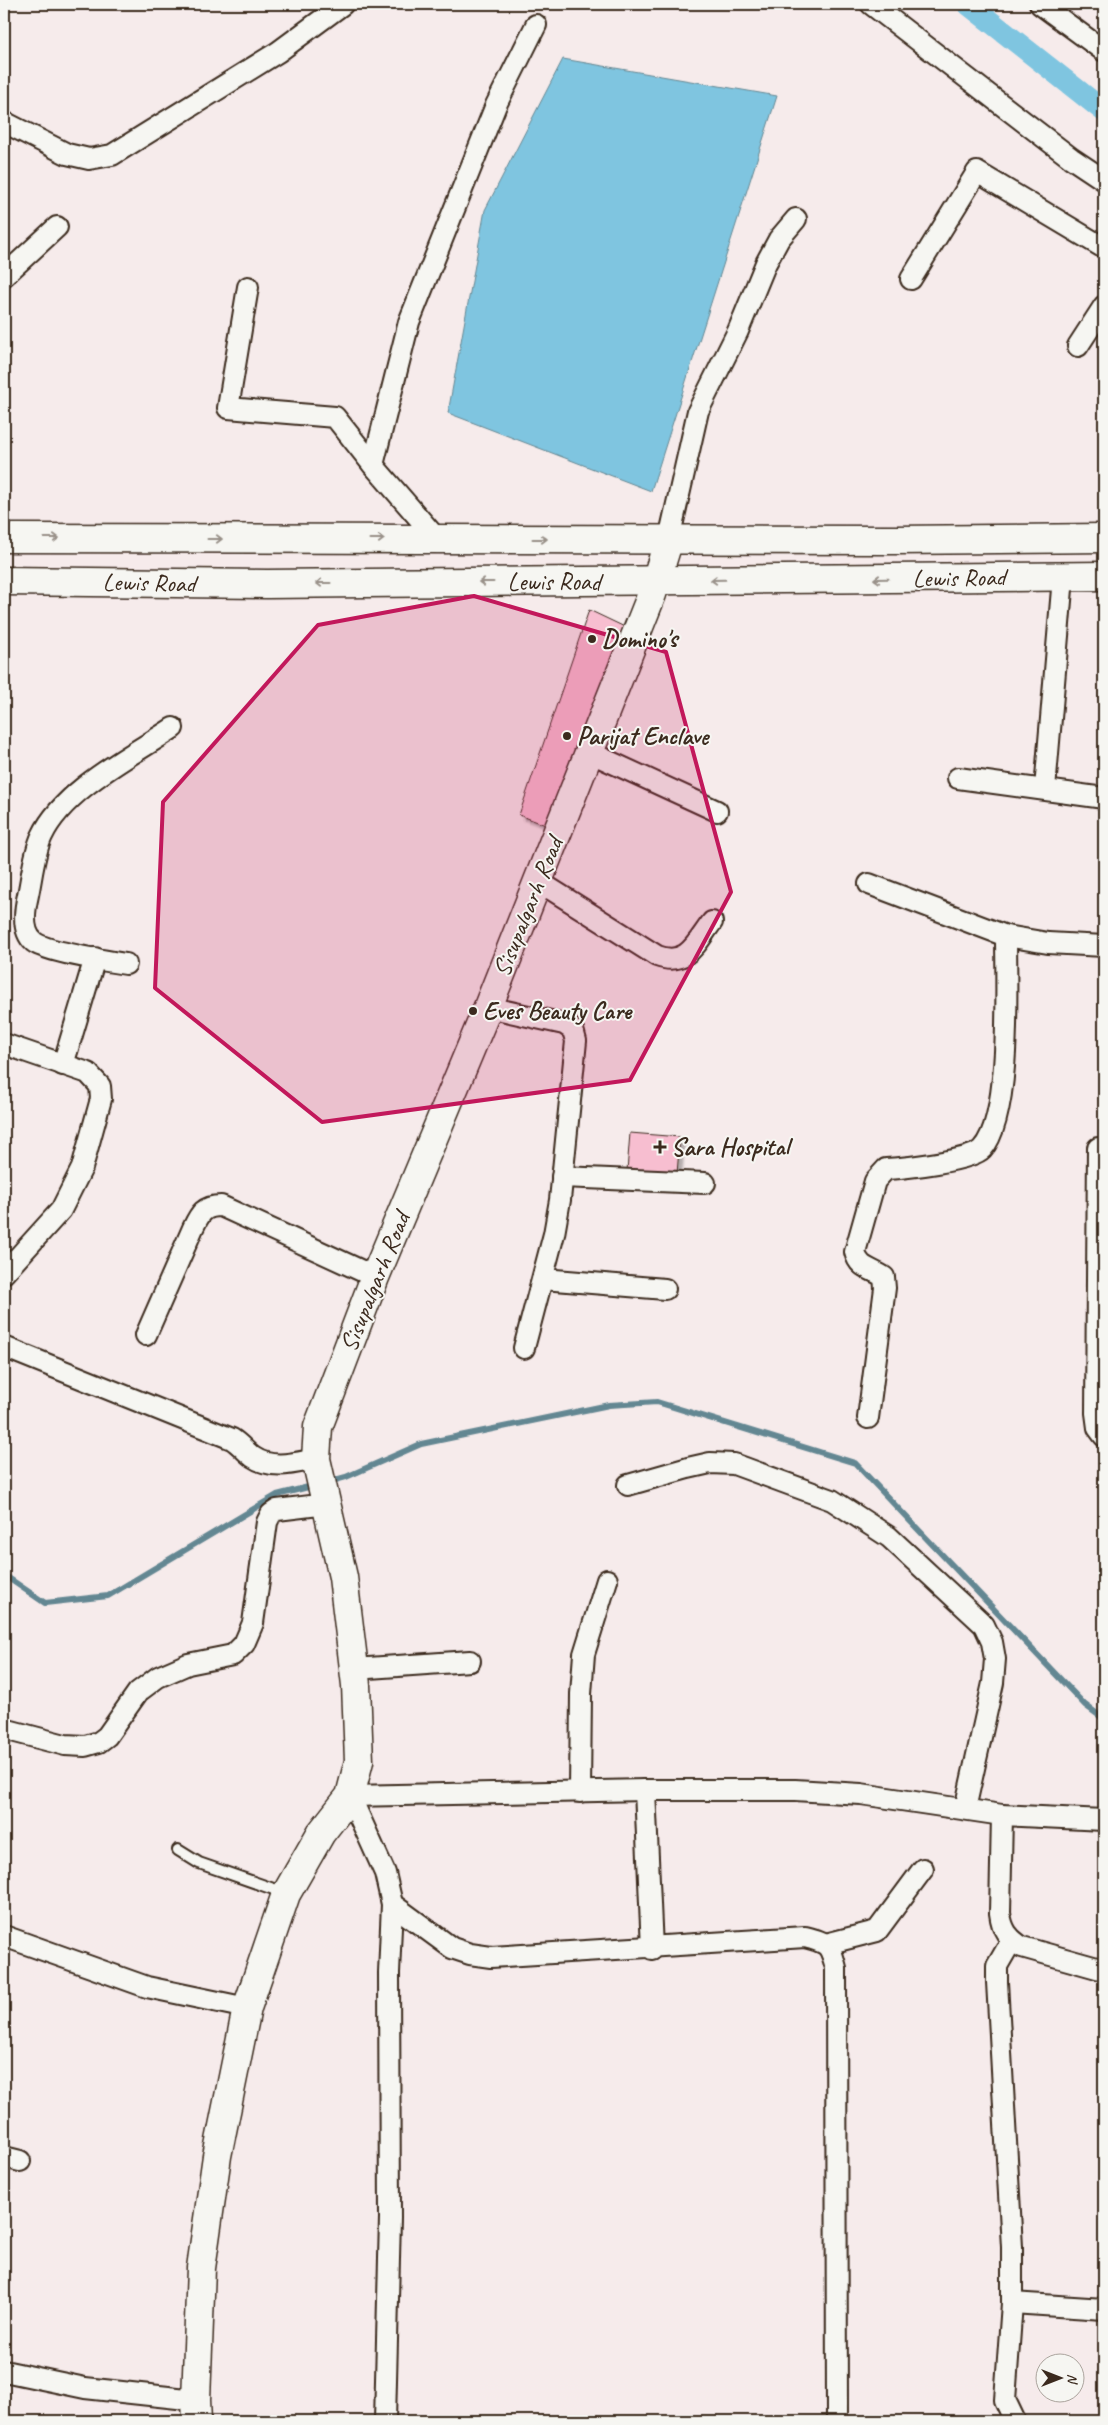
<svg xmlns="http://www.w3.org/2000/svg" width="1108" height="2425" font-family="Caveat,sans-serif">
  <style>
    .water { fill: #7fc5e0; stroke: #648792 }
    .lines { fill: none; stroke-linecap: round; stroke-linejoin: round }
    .stream { stroke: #648792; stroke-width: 6 }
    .canal { stroke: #7fc5e0; stroke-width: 22 }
    .building { fill: #f7bed0; stroke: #3b2a1e; filter: url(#shadow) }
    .lane-casing { stroke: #3b2a1e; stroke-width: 14 }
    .street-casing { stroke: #3b2a1e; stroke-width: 24 }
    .secondary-casing { stroke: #3b2a1e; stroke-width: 31 }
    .primary-casing { stroke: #3b2a1e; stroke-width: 31 }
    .lane { stroke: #f6f6f2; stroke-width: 10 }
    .street { stroke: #f6f6f2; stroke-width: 20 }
    .secondary { stroke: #f6f6f2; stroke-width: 28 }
    .primary { stroke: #f6f6f2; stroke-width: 28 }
    .oneway { stroke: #989088 }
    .marked { fill: #c2185b; fill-opacity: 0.2; stroke: #c2185b; stroke-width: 4; stroke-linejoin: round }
    .poi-dot { fill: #3b2a1e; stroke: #f6f6f2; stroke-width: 2 }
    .labels { text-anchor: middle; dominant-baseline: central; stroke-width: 4; stroke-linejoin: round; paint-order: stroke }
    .street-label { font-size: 25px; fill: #3b2a1e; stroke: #f6f6f2 }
    .poi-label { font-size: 25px; font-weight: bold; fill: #3b2a1e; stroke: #f6f6f2; text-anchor: start }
  </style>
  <defs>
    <filter id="shadow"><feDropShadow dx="4.5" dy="4.5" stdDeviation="1" flood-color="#0004"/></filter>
  </defs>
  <rect width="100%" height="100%" fill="#f6ebeb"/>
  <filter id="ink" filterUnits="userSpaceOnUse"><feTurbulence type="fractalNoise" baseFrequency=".02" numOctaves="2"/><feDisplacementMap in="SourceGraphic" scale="10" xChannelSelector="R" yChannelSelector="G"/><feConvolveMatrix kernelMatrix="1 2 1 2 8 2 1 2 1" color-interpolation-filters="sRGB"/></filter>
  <g filter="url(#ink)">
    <path class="water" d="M563,59L777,96L651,491L448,413L485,210Z"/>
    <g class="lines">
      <g class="stream">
        <path d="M328,1482L346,1477L421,1444L609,1405L657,1402L855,1463L1085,1705L1104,1719"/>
        <path d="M4,1575L45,1603L108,1596L277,1495L316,1485"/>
      </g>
      <path class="canal" d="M968,4L1104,111"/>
    </g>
    <g class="building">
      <path d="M589,610L631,630L551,827L519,815Z"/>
      <path d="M630,1133L680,1137L677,1174L627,1171Z"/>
    </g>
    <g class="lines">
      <defs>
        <path id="lane" d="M178,1850L199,1863L285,1893"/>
        <g id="street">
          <path d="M871,4L1071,158L1104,180"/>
          <path d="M1040,4L1104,51"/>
          <path d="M4,122L67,154L89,159L112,155L278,52L343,4"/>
          <path d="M4,276L57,227"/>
          <path d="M911,279L977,172L1104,248"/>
          <path d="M248,287L228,408L335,417L373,465"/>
          <path d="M1078,346L1104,306"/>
          <path d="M437,539L373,465L409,322L496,105L536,25"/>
          <path d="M669,539L698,411L738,331L766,263L779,239L796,219"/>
          <path d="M589,752L717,811"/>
          <path d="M958,778L1104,798"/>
          <path d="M1045,789L1063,577"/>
          <path d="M538,881L657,956C687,967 696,943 712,922"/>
          <path d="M869,884L1006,936L1048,943L1104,946"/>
          <path d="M126,964C107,961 47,952 34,942C21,931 25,908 28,895C32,876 34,853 42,836C64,789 131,756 173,728"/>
          <path d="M488,1007L564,1024L573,1030L576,1041L560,1200L554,1234L524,1348"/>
          <path d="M4,1044L88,1073L100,1086L101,1099L82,1168L61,1210L4,1273"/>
          <path d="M63,1065L95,958"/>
          <path d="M1098,1148L1096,1413L1098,1428L1104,1436"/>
          <path d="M562,1177L705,1183"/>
          <path d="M543,1279L665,1289"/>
          <path d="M146,1335L193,1228C200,1213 204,1206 221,1206L375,1277"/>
          <path d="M4,1347L232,1439C240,1444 246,1452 253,1457C272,1470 295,1463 316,1459"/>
          <path d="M868,1418L885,1288L884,1277C871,1268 859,1269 855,1252L875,1181L886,1169C904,1168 971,1161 982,1149C1012,1117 1006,982 1006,936"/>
          <path d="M628,1485L688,1468L710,1463L734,1464L832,1500L889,1537L984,1625L992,1642L995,1659L993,1683L965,1809"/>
          <path d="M354,1669L470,1661"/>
          <path d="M4,1729L65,1745L85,1746L99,1742L107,1736L138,1692L158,1677L188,1664L233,1655L244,1644L253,1623L267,1522L271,1514L277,1510L327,1504"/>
          <path d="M645,1790L652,1949"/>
          <path d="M580,1792L581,1694L584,1654L607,1580"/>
          <path d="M1002,1815L1000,1913C1002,1930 1008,1938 1022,1947L1104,1970"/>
          <path d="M392,1904L452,1948L470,1954L491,1957L805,1937C829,1943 830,1945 836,1968L837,2421"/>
          <path d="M4,1936L147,1987L247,2008"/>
          <path d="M1012,1940L997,1966V1982L1012,2247V2303L1005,2400L1015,2421"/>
          <path d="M826,1944L877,1931L923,1869"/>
          <path d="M4,2157L20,2161"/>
          <path d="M1012,2303L1104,2309"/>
          <path d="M4,2371L85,2388L196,2400"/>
          <path d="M385,2421L390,2218L389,1973L392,1904L385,1873L350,1796L645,1790H795L861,1794L1002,1815L1104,1820"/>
        </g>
        <path id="secondary" d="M197,2421L196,2400L201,2268L217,2156L247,2008L286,1894L321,1833L350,1796L359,1761L356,1685L343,1577L316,1459L318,1427L375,1277L488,1007L652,594L669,539"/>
        <g id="primary">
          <path d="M4,538L896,540L1104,538"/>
          <path d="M4,581L267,584L1104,576"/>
        </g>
      </defs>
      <use href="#lane" class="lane-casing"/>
      <use href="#street" class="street-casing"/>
      <use href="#secondary" class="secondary-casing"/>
      <use href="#primary" class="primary-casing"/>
      <use href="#lane" class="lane"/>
      <use href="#street" class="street"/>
      <use href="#secondary" class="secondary"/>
      <use href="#primary" class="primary"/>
    </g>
    <defs><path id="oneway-shaft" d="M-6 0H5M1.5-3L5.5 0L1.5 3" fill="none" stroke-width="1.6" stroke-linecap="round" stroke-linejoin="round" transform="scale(1.25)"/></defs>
    <g class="oneway">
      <use href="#oneway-shaft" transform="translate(52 538)"/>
      <use href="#oneway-shaft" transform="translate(215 539)"/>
      <use href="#oneway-shaft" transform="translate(377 539)"/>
      <use href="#oneway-shaft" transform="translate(540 539)"/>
      <use href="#oneway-shaft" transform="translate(881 579) rotate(179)"/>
      <use href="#oneway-shaft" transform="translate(718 580) rotate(179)"/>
      <use href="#oneway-shaft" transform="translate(486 582) rotate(180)"/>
      <use href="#oneway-shaft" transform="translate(323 583) rotate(180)"/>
    </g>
  </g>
  <path class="marked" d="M474,596L666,652L731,892L630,1080L322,1122L155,988L163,802L318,625Z"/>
  <g class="poi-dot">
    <circle cx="592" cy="639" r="5"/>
    <circle cx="567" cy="736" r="5"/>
    <circle cx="473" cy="1011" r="5"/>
    <path d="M657.5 1139.5h5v5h5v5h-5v5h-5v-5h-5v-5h5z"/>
  </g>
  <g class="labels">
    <g class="street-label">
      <text transform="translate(959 578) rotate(-1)">Lewis Road</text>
      <text x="554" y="582">Lewis Road</text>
      <text transform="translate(149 583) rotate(1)">Lewis Road</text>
      <text transform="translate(528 907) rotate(-68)">Sisupalgarh Road</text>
      <text transform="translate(375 1282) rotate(-68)">Sisupalgarh Road</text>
    </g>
    <g class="poi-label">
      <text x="602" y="639">Domino's</text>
      <text x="577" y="736">Parijat Enclave</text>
      <text x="483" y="1011">Eves Beauty Care</text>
      <text x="671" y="1147">Sara Hospital</text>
    </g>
  </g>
  <rect width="1108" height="2425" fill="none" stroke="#f6f6f2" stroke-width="20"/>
  <rect x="10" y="10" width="1088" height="2405" fill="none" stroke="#3b2a1e" stroke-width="2" filter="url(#ink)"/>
  <g transform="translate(1060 2378) rotate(90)"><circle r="24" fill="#f6f6f2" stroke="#aba49d"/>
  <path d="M0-4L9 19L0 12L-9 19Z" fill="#3b2a1e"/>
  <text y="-8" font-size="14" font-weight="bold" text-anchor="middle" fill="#3b2a1e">N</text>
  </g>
</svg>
